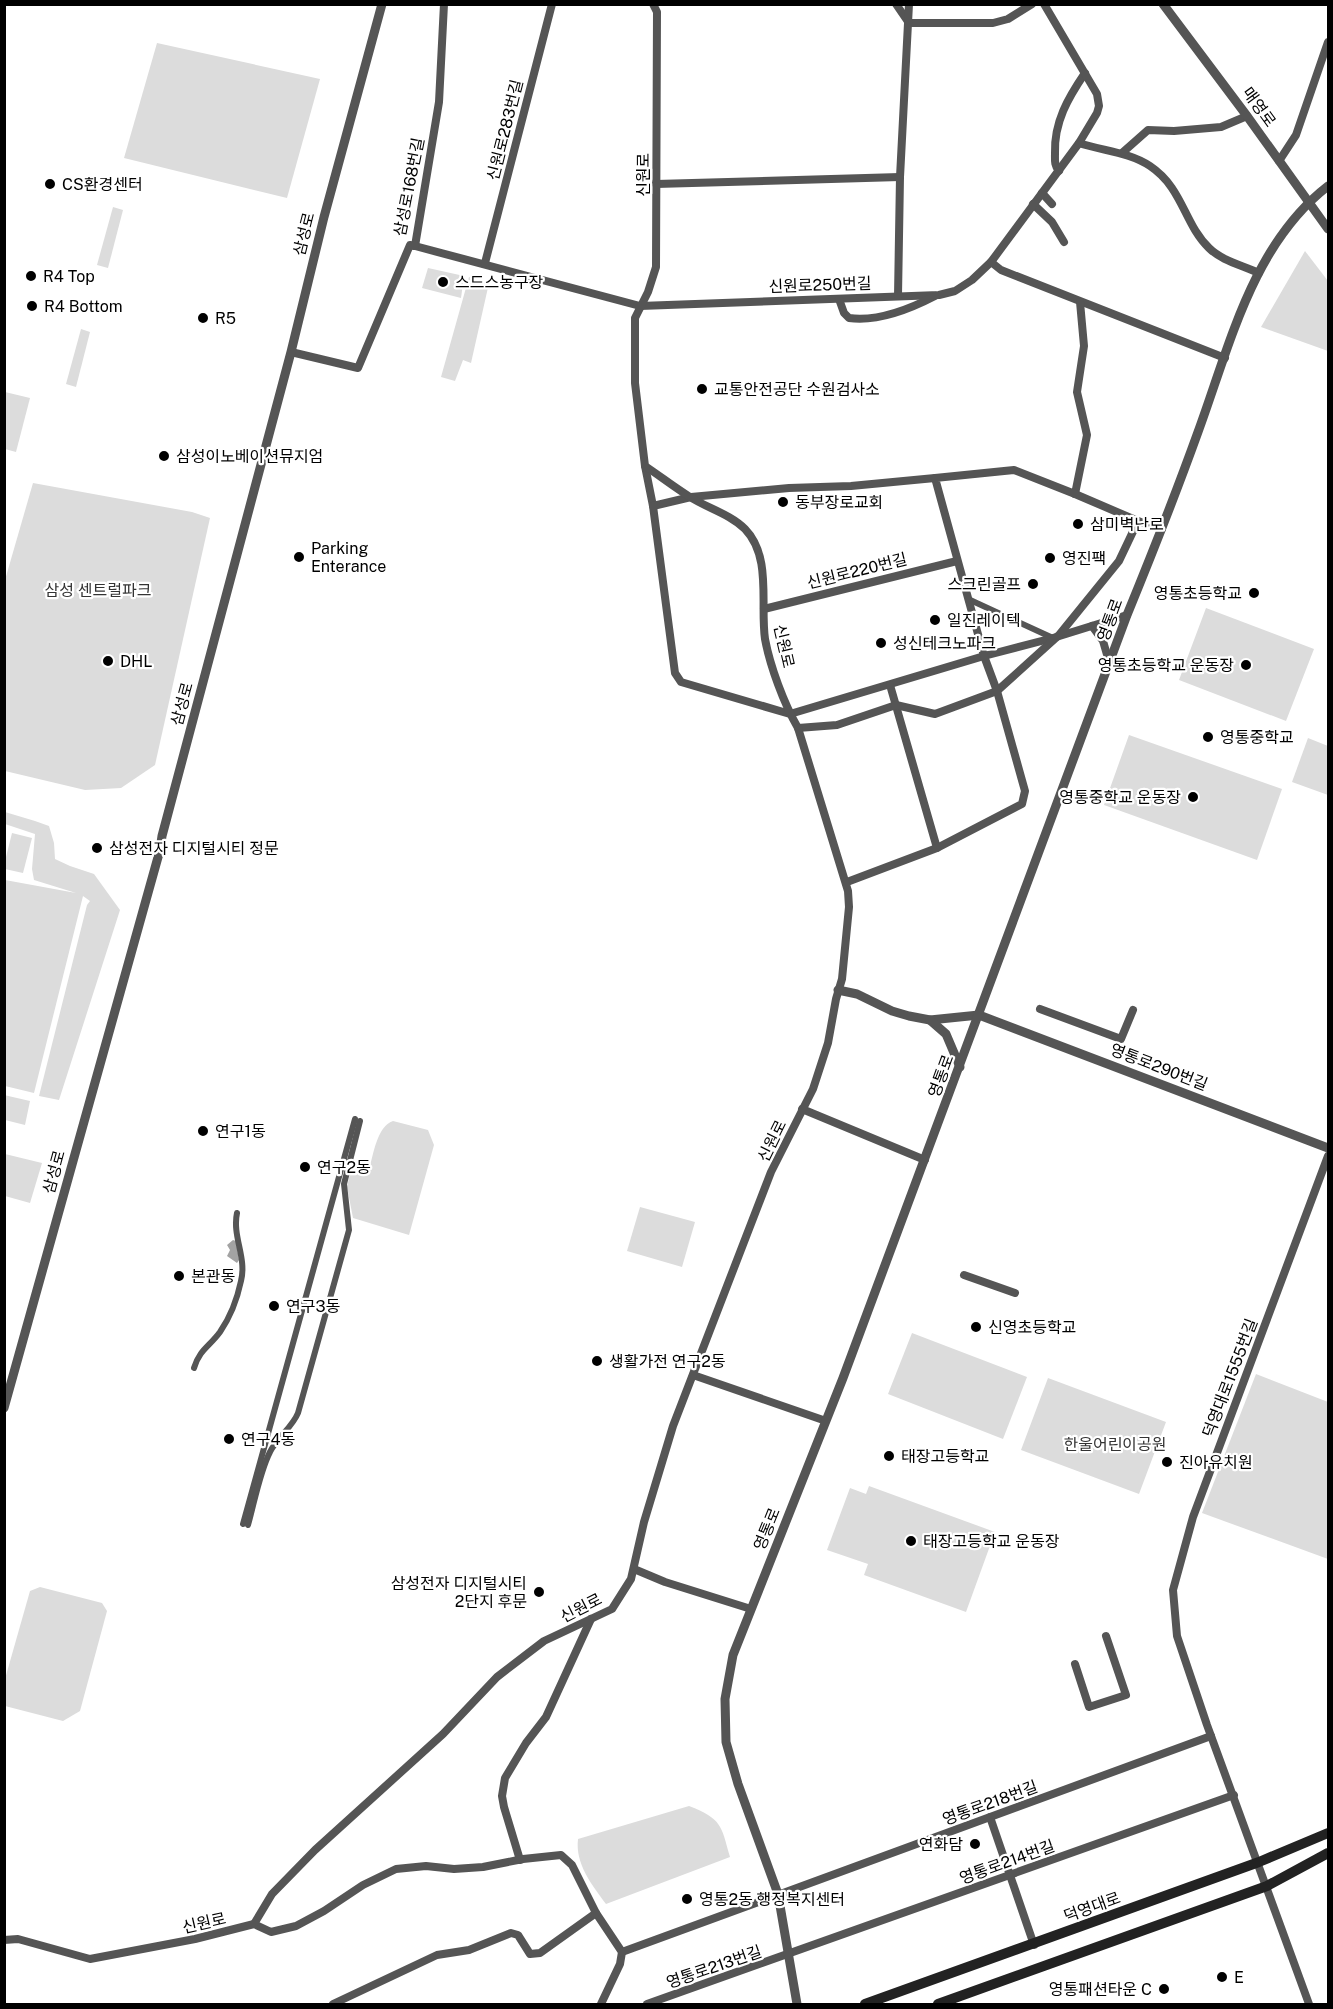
<svg xmlns="http://www.w3.org/2000/svg" width="1333" height="2009" font-family="'Public Sans','Noto Sans KR',sans-serif">
  <style>
    .green { fill: #dcdcdc }
    .water { fill: #a3a3a3 }
    .lines { fill: none; stroke-linecap: round; stroke-linejoin: round }
    .pedestrian { stroke: #555; stroke-width: 6 }
    .minor { stroke: #555; stroke-width: 8 }
    .tertiary { stroke: #555; stroke-width: 9 }
    .secondary { stroke: #222; stroke-width: 10 }
    .poi-dot { fill: #000; stroke: #fff; stroke-width: 2 }
    .labels { text-anchor: middle; dominant-baseline: central; stroke-width: 4.5; stroke-linejoin: round; paint-order: stroke }
    .street-label { font-size: 16px; fill: #000; stroke: #fff }
    .poi-label { font-size: 16px; fill: #000; stroke: #fff; text-anchor: start }
    .park-label { font-size: 16px; fill: #333; stroke: #fff }
  </style>
  <rect width="100%" height="100%" fill="#fff"/>
  <g class="green">
    <path d="M157,43L320,79L287,198L124,158Z"/>
    <path d="M113,207L123,210L108,268L97,265Z"/>
    <path d="M1305,251L1328,281V351L1261,327Z"/>
    <path d="M428,268L464,276L461,298L422,288Z"/>
    <path d="M469,277L489,283L471,363L463,360L455,381L441,377Z"/>
    <path d="M81,329L90,332L76,387L66,384Z"/>
    <path d="M5,392L30,398L16,452L5,449Z"/>
    <path d="M33,483L192,512L210,518L155,765L121,788L85,790L5,771V580Z"/>
    <path d="M1206,608L1314,649L1286,721L1179,680Z"/>
    <path d="M1129,735L1282,789L1257,860L1104,805Z"/>
    <path d="M1308,738L1328,746V795L1292,782Z"/>
    <path d="M5,812L35,821L49,826L54,843L55,859L70,866L94,874L120,910L59,1100L39,1096L87,905L90,901L83,896L34,1093L5,1086V880L76,893L34,880L32,869L35,834L5,824Z"/>
    <path d="M12,833L32,838L23,873L5,869V861Z"/>
    <path d="M4,1095L30,1101L25,1125L5,1120Z"/>
    <path d="M393,1121L428,1130L434,1145L409,1235L353,1218L347,1187L352,1165L369,1170C373,1156 377,1126 393,1121Z"/>
    <path d="M5,1154L42,1163L30,1203L5,1196Z"/>
    <path d="M640,1207L695,1222L682,1267L627,1251Z"/>
    <path d="M912,1333L1027,1377L1003,1439L888,1394Z"/>
    <path d="M1256,1374L1328,1402V1559L1202,1513Z"/>
    <path d="M1048,1378L1166,1422L1139,1494L1021,1450Z"/>
    <path d="M869,1486L995,1532L966,1612L864,1575L868,1564L827,1550L850,1488L866,1494Z"/>
    <path d="M40,1587L102,1603L107,1611L80,1711L63,1721L5,1706V1679L30,1591Z"/>
    <path d="M689,1806C722,1819 721,1825 730,1857L606,1904C592,1885 575,1864 578,1839Z"/>
  </g>
  <path class="water" d="M233,1240L236,1241L239,1260L237,1263L227,1256L230,1250L227,1245Z"/>
  <g class="lines">
    <g class="pedestrian">
      <path d="M968,599L1053,638"/>
      <path d="M194,1368C200,1349 209,1347 220,1332C231,1316 237,1300 241,1281C247,1258 232,1236 237,1213"/>
      <path d="M243,1524L355,1119"/>
      <path d="M248,1525C254,1504 260,1471 270,1452C277,1437 292,1428 298,1413L349,1230L344,1184L360,1121"/>
    </g>
    <g class="minor">
      <path d="M896,4L909,23H993L1008,19L1032,4"/>
      <path d="M1079,143C1103,151 1129,152 1150,166C1183,188 1184,224 1209,248C1222,261 1242,265 1259,273"/>
      <path d="M1122,153L1148,130L1174,131L1221,127L1247,116"/>
      <path d="M1279,161L1296,135L1328,42"/>
      <path d="M1059,171C1054,165 1055,160 1055,153C1054,122 1068,98 1085,73"/>
      <path d="M656,184L900,177"/>
      <path d="M1042,193L1052,204"/>
      <path d="M1033,204L1052,222L1064,242"/>
      <path d="M415,246L640,306L939,295L955,291L972,280L991,262L1079,143L1097,113L1099,106L1097,94L1044,4"/>
      <path d="M415,246L439,102L444,4"/>
      <path d="M991,262L1001,270L1225,358"/>
      <path d="M485,263L552,4"/>
      <path d="M898,296L900,177L909,4"/>
      <path d="M839,299L844,313L849,318C878,322 910,309 935,296"/>
      <path d="M291,352L358,368L410,245L415,246"/>
      <path d="M645,466L653,506L675,673L681,682L790,714L984,656L1053,638L1127,615"/>
      <path d="M1075,494L1087,435L1077,392L1084,346L1080,302"/>
      <path d="M653,506L691,497L789,488L851,486L935,478"/>
      <path d="M764,609L957,561"/>
      <path d="M1092,626L1103,641L1110,665"/>
      <path d="M890,685L937,848"/>
      <path d="M798,728L837,725L896,705L935,714L997,691L1059,635L1119,561L1138,521"/>
      <path d="M847,882L937,848L1022,804L1025,791L997,691L984,656L935,478L1014,470L1075,494L1138,521L1162,529"/>
      <path d="M1040,1009L1121,1039L1133,1010"/>
      <path d="M802,1109L925,1160"/>
      <path d="M964,1275L1015,1293"/>
      <path d="M693,1375L826,1421"/>
      <path d="M634,1569L665,1582L751,1609"/>
      <path d="M1075,1664L1089,1707L1126,1695L1106,1636"/>
      <path d="M990,1817L1034,1945"/>
      <path d="M520,1860L504,1807L502,1796L505,1778L526,1743L546,1717L591,1619"/>
      <path d="M254,1924L271,1932L296,1926L324,1911L363,1885L396,1869L426,1866L454,1869L483,1867L523,1859L561,1855L572,1865L596,1913L622,1952L620,1964L601,2004"/>
      <path d="M4,1940L18,1939L90,1959L195,1939L254,1924L272,1894L315,1850L443,1734L497,1677L544,1641L612,1609L631,1579L644,1522L673,1426L771,1172L813,1089L828,1043L836,999L842,979L849,907L848,891L798,728C784,704 770,666 765,639C760,604 772,557 745,529C730,514 707,508 690,497C674,487 660,476 645,466L635,383V318L648,292L656,267L657,12L653,4"/>
      <path d="M622,1952L1211,1736"/>
      <path d="M333,2004L437,1955L469,1950L511,1933L518,1935L530,1954L540,1953L596,1913"/>
      <path d="M647,2004L1234,1795"/>
      <path d="M1309,2004L1207,1725L1177,1636L1173,1590L1193,1517L1328,1156"/>
    </g>
    <g class="tertiary">
      <path d="M1163,4L1247,116L1328,229"/>
      <path d="M838,990L857,994L892,1011L909,1016L930,1020L979,1015L1328,1148"/>
      <path d="M930,1020L946,1034L960,1067"/>
      <path d="M4,1408L160,850L162,836L291,352L324,217L382,4"/>
      <path d="M797,2004L778,1894L738,1784L726,1742L725,1699L733,1655L843,1378L1127,615C1152,554 1176,493 1198,432C1230,345 1252,245 1328,186"/>
    </g>
    <g class="secondary">
      <path d="M865,2004L1259,1862L1328,1833"/>
      <path d="M938,2004L1267,1886L1328,1853"/>
    </g>
  </g>
  <g class="poi-dot">
    <circle cx="50" cy="184" r="6"/>
    <circle cx="31" cy="276" r="6"/>
    <circle cx="443" cy="282" r="6"/>
    <circle cx="32" cy="306" r="6"/>
    <circle cx="203" cy="318" r="6"/>
    <circle cx="702" cy="389" r="6"/>
    <circle cx="164" cy="456" r="6"/>
    <circle cx="783" cy="502" r="6"/>
    <circle cx="1078" cy="524" r="6"/>
    <circle cx="299" cy="557" r="6"/>
    <circle cx="1050" cy="558" r="6"/>
    <circle cx="1033" cy="584" r="6"/>
    <circle cx="1254" cy="593" r="6"/>
    <circle cx="935" cy="620" r="6"/>
    <circle cx="881" cy="643" r="6"/>
    <circle cx="108" cy="661" r="6"/>
    <circle cx="1246" cy="665" r="6"/>
    <circle cx="1208" cy="737" r="6"/>
    <circle cx="1193" cy="797" r="6"/>
    <circle cx="97" cy="848" r="6"/>
    <circle cx="203" cy="1131" r="6"/>
    <circle cx="305" cy="1167" r="6"/>
    <circle cx="179" cy="1276" r="6"/>
    <circle cx="274" cy="1306" r="6"/>
    <circle cx="976" cy="1327" r="6"/>
    <circle cx="597" cy="1361" r="6"/>
    <circle cx="229" cy="1439" r="6"/>
    <circle cx="889" cy="1456" r="6"/>
    <circle cx="1167" cy="1462" r="6"/>
    <circle cx="911" cy="1541" r="6"/>
    <circle cx="539" cy="1592" r="6"/>
    <circle cx="975" cy="1844" r="6"/>
    <circle cx="687" cy="1899" r="6"/>
    <circle cx="1222" cy="1977" r="6"/>
    <circle cx="1164" cy="1989" r="6"/>
  </g>
  <g class="labels">
    <g class="street-label">
      <text transform="translate(1259 107) rotate(54)">매영로</text>
      <text transform="translate(505 130) rotate(-76)">신원로283번길</text>
      <text transform="translate(643 175) rotate(-90)">신원로</text>
      <text transform="translate(409 187) rotate(-79)">삼성로168번길</text>
      <text transform="translate(304 234) rotate(-76)">삼성로</text>
      <text transform="translate(820 285) rotate(-2)">신원로250번길</text>
      <text transform="translate(857 571) rotate(-14)">신원로220번길</text>
      <text transform="translate(1110 620) rotate(-70)">영통로</text>
      <text transform="translate(784 646) rotate(77)">신원로</text>
      <text transform="translate(182 704) rotate(-75)">삼성로</text>
      <text transform="translate(1159 1067) rotate(21)">영통로290번길</text>
      <text transform="translate(941 1076) rotate(-70)">영통로</text>
      <text transform="translate(772 1141) rotate(-64)">신원로</text>
      <text transform="translate(54 1172) rotate(-75)">삼성로</text>
      <text transform="translate(1230 1378) rotate(-69)">덕영대로1555번길</text>
      <text transform="translate(767 1529) rotate(-68)">영통로</text>
      <text transform="translate(581 1608) rotate(-27)">신원로</text>
      <text transform="translate(990 1803) rotate(-20)">영통로218번길</text>
      <text transform="translate(1007 1862) rotate(-20)">영통로214번길</text>
      <text transform="translate(1092 1907) rotate(-20)">덕영대로</text>
      <text transform="translate(204 1923) rotate(-13)">신원로</text>
      <text transform="translate(714 1967) rotate(-19)">영통로213번길</text>
    </g>
    <g class="poi-label">
      <text x="62" y="184">CS환경센터</text>
      <text x="43" y="276">R4 Top</text>
      <text x="455" y="282">스드스농구장</text>
      <text x="44" y="306">R4 Bottom</text>
      <text x="215" y="318">R5</text>
      <text x="714" y="389">교통안전공단 수원검사소</text>
      <text x="176" y="456">삼성이노베이션뮤지엄</text>
      <text x="795" y="502">동부장로교회</text>
      <text x="1090" y="524">삼미벽난로</text>
      <text x="311" y="548">Parking<tspan x="311" dy="18">Enterance</tspan></text>
      <text x="1062" y="558">영진팩</text>
      <text x="1021" y="584" text-anchor="end">스크린골프</text>
      <text x="1242" y="593" text-anchor="end">영통초등학교</text>
      <text x="947" y="620">일진레이텍</text>
      <text x="893" y="643">성신테크노파크</text>
      <text x="120" y="661">DHL</text>
      <text x="1234" y="665" text-anchor="end">영통초등학교 운동장</text>
      <text x="1220" y="737">영통중학교</text>
      <text x="1181" y="797" text-anchor="end">영통중학교 운동장</text>
      <text x="109" y="848">삼성전자 디지털시티 정문</text>
      <text x="215" y="1131">연구1동</text>
      <text x="317" y="1167">연구2동</text>
      <text x="191" y="1276">본관동</text>
      <text x="286" y="1306">연구3동</text>
      <text x="988" y="1327">신영초등학교</text>
      <text x="609" y="1361">생활가전 연구2동</text>
      <text x="241" y="1439">연구4동</text>
      <text x="901" y="1456">태장고등학교</text>
      <text x="1179" y="1462">진아유치원</text>
      <text x="923" y="1541">태장고등학교 운동장</text>
      <text x="527" y="1583" text-anchor="end">삼성전자 디지털시티<tspan x="527" dy="18">2단지 후문</tspan></text>
      <text x="963" y="1844" text-anchor="end">연화담</text>
      <text x="699" y="1899">영통2동 행정복지센터</text>
      <text x="1234" y="1977">E</text>
      <text x="1152" y="1989" text-anchor="end">영통패션타운 C</text>
    </g>
    <g class="park-label">
      <text x="98" y="590">삼성 센트럴파크</text>
      <text x="1115" y="1444">한울어린이공원</text>
    </g>
  </g>
  <rect width="1333" height="2009" fill="none" stroke="#000000" stroke-width="12"/>
</svg>
